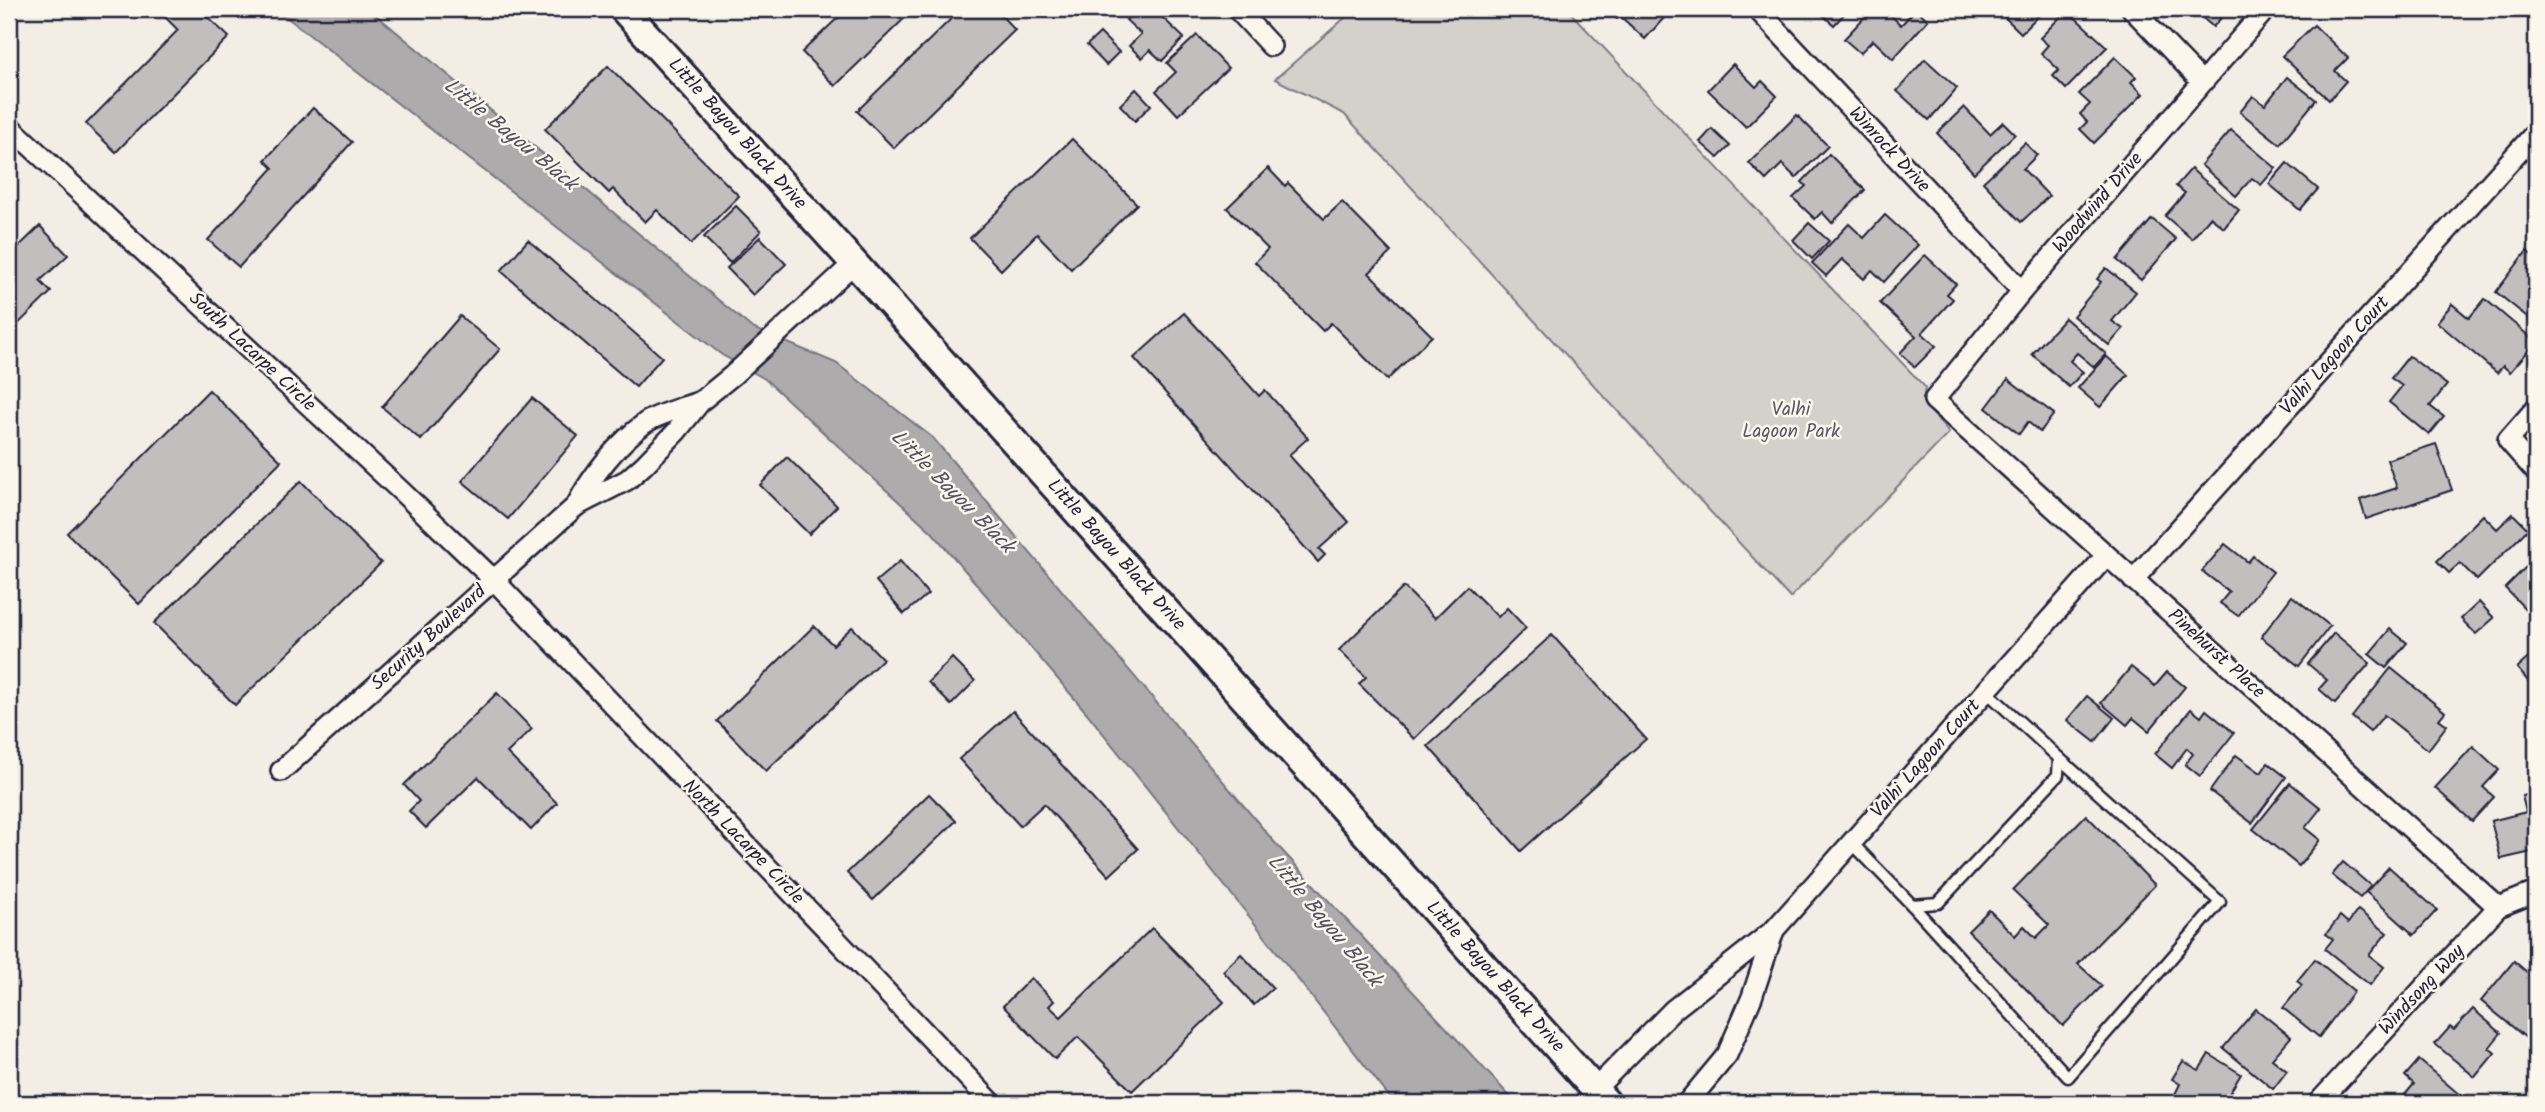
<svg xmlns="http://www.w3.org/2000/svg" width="2545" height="1112" font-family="Kalam,sans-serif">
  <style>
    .green { fill: #d4d1cc; stroke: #7b7a84; stroke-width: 2 }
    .water { fill: #aeabad; stroke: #76747f; stroke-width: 2 }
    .building { fill: #c2bebe; stroke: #22223b; stroke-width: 2 }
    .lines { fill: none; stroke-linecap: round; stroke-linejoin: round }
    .service-casing { stroke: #22223b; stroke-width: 15 }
    .minor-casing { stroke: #22223b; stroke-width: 24 }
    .secondary-casing { stroke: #22223b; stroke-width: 32 }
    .service { stroke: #fbf7ec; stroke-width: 10 }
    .minor { stroke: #fbf7ec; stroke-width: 19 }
    .secondary { stroke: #fbf7ec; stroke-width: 26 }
    .labels { text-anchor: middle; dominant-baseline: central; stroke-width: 5; stroke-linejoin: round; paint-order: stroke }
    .street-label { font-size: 19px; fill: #22223b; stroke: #fbf7ec }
    .park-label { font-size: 19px; fill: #575766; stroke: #fbf7ec }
    .water-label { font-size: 21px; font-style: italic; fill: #535263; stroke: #fbf7ec }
  </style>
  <rect width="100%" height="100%" fill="#f2eee5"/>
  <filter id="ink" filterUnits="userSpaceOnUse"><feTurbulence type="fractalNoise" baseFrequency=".0143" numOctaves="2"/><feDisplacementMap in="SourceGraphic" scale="14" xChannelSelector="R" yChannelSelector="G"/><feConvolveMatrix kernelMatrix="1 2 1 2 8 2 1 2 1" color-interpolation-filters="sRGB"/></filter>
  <g filter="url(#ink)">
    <path class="green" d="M1355,9H1567L1925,387L1923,402L1949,433L1790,598L1344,114L1275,79Z"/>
    <path class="water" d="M276,9H369L752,328L836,363L933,438L1276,844L1516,1103H1394L1252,920L1086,712L932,532L765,379L722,355Z"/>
    <g class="building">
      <path d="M171,9H199L229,37L116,152L86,124L178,30L164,16Z"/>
      <path d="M847,9H914L835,86L802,52Z"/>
      <path d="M961,9H995L1015,30L894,148L857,111Z"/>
      <path d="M1136,9H1171L1163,18L1184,38L1162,61L1150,50L1142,58L1129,46L1141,34L1126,20Z"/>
      <path d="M1297,9H1317L1308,19Z"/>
      <path d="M1605,9H1672L1645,39L1620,16L1617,19Z"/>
      <path d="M1818,9H1849L1834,25L1817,10Z"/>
      <path d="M1872,9H1884L1901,25L1916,9L1928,20L1893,59L1873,40L1860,53L1844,39Z"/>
      <path d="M1996,9H2045L2021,33Z"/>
      <path d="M2193,9H2229L2213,27Z"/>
      <path d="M2401,9H2419L2409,18Z"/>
      <path d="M2067,10L2107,47L2066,89L2053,76L2059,70L2041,53L2048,45L2040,38Z"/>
      <path d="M2314,25L2348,58L2335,71L2346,81L2329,100L2282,56Z"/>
      <path d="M1100,33L1119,52L1106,65L1087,45Z"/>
      <path d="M1197,35L1228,68L1178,115L1156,91L1176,72L1167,63Z"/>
      <path d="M2115,57L2136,77L2131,82L2143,94L2094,143L2080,129L2087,122L2080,114L2090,104L2079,94Z"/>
      <path d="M1925,59L1957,88L1929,120L1897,91Z"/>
      <path d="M1733,64L1756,87L1762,81L1777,96L1746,127L1708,90Z"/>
      <path d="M608,66L739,196L691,244L657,210L645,222L613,189L609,193L545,129Z"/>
      <path d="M2287,77L2316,100L2280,144L2240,112L2253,96L2265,105Z"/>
      <path d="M1136,89L1151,105L1135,121L1120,105Z"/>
      <path d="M1964,107L1990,134L2003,122L2015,134L1974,173L1937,133Z"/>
      <path d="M313,108L352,142L239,267L208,240L273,168L265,160Z"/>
      <path d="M1797,115L1828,146L1796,178L1782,164L1766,180L1749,163Z"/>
      <path d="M1712,129L1730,146L1718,158L1700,142Z"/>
      <path d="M2231,130L2276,168L2261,185L2252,178L2236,196L2201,165Z"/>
      <path d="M1072,139L1137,204L1071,269L1037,234L1001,270L970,238Z"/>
      <path d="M2025,143L2037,155L2023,169L2049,196L2021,222L1983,182Z"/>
      <path d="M1829,154L1865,190L1832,223L1822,212L1815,219L1793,198L1806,186L1802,182Z"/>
      <path d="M2287,163L2318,189L2300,210L2269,184Z"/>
      <path d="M1268,168L1285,186L1288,183L1324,219L1342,202L1391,252L1369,273L1432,336L1387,380L1331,323L1323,331L1255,262L1268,249L1227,208Z"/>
      <path d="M2191,169L2239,210L2224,228L2210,217L2192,239L2165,216L2185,193L2176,186Z"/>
      <path d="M736,206L761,231L730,263L704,237Z"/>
      <path d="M1885,215L1918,245L1884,282L1872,270L1864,279L1842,259L1826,276L1812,263L1849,224L1864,238Z"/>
      <path d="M2152,219L2176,239L2141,280L2117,260Z"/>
      <path d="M1809,223L1829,241L1812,259L1793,240Z"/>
      <path d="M40,226L68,255L40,281L51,292L9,333V256Z"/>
      <path d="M760,237L786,264L753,295L727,268Z"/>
      <path d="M528,240L662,357L636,387L501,271Z"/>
      <path d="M2527,251L2536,259V324L2496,292Z"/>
      <path d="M1925,255L1956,284L1947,294L1953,299L1922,333L1936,346L1915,367L1900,353L1916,336L1880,303Z"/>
      <path d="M2106,268L2136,292L2112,321L2123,329L2109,345L2073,316L2101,282L2097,279Z"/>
      <path d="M2485,299L2536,342L2510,372L2503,366L2497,373L2437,322L2452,304L2469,318Z"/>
      <path d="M1184,313L1259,396L1265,390L1308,438L1289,455L1349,522L1319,549L1325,555L1318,562L1134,358Z"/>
      <path d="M460,316L500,349L421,440L382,407Z"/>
      <path d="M2065,318L2106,354L2094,367L2077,353L2070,361L2083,372L2069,387L2032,354Z"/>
      <path d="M2106,356L2128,375L2100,407L2078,388Z"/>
      <path d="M2409,356L2447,385L2430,406L2444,417L2429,435L2389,402L2402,386L2391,378Z"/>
      <path d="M2008,379L2054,414L2040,432L2028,422L2019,434L1986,408Z"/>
      <path d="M209,390L281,461L139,604L67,533Z"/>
      <path d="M532,398L578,436L508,519L462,481Z"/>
      <path d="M2436,444L2452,490L2366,519L2360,500L2397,488L2387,460Z"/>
      <path d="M787,457L837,506L809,534L760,485Z"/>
      <path d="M301,481L381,563L235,705L154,623Z"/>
      <path d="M2513,514L2528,529L2477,580L2460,563L2449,573L2437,561L2483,515L2497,529Z"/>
      <path d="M2225,544L2248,562L2253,556L2273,572L2238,616L2220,603L2229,592L2202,571Z"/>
      <path d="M2536,557V620L2505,588Z"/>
      <path d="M900,561L928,594L904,614L876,581Z"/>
      <path d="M1467,586L1498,617L1507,608L1526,628L1414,739L1359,684L1366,677L1339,650L1404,587L1435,618Z"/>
      <path d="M2292,596L2330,626L2299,666L2261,637Z"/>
      <path d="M2479,602L2494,618L2476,634L2461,619Z"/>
      <path d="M814,626L833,645L852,627L883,659L766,771L717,721Z"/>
      <path d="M2390,629L2407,643L2386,668L2369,654Z"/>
      <path d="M2334,633L2370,663L2335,703L2319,689L2327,680L2308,664Z"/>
      <path d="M1552,635L1646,739L1521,851L1428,746Z"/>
      <path d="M2536,651V674L2528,681L2517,668Z"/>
      <path d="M952,658L975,681L951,705L928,682Z"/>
      <path d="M2131,667L2155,686L2167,672L2185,687L2149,731L2133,718L2127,725L2101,703Z"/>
      <path d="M2391,668L2445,712L2439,719L2447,725L2428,750L2384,715L2370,732L2352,717Z"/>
      <path d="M497,693L532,729L507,753L557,803L531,830L478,777L426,828L409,811L419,801L404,785Z"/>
      <path d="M2087,696L2114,718L2095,742L2067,720Z"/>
      <path d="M2191,709L2201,717L2206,710L2234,733L2200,776L2185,764L2193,754L2187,748L2172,768L2155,754Z"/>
      <path d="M1013,711L1138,849L1109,876L1044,804L1020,826L959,759Z"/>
      <path d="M2473,746L2499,770L2483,787L2494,797L2472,821L2435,788Z"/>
      <path d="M2236,755L2261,773L2268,763L2286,777L2252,823L2210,791Z"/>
      <path d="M2290,783L2321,808L2305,828L2320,840L2299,866L2253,829Z"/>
      <path d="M2536,793V831L2532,832L2536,851L2501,859L2491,821L2526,812L2522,796Z"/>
      <path d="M929,794L956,821L873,900L847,873Z"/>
      <path d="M2086,815L2155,885L2078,964L2102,986L2063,1026L1968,931L1989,910L2015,936L2024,926L2036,938L2049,925L2013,890Z"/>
      <path d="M2343,862L2371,886L2360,898L2332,875Z"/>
      <path d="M2389,867L2437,910L2414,935L2366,892Z"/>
      <path d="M2358,910L2387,933L2369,955L2384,967L2370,985L2325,949L2333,939L2326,934L2340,916L2348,923Z"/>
      <path d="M1152,928L1224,1002L1132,1091L1078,1037L1055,1059L1003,1006L1031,978L1054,1001L1049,1006L1061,1017Z"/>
      <path d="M1241,954L1273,988L1254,1005L1223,971Z"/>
      <path d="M2315,959L2354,991L2319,1037L2283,1008L2302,985L2297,981Z"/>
      <path d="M2514,961L2536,980V1023L2525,1037L2481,1001Z"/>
      <path d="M2256,1009L2291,1037L2272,1059L2287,1071L2273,1089L2223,1048Z"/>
      <path d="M2473,1009L2501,1033L2489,1048L2495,1053L2475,1077L2435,1044L2450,1027L2454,1030Z"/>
      <path d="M2209,1054L2241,1074L2226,1099L2233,1103H2190L2175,1094L2180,1084L2172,1079L2183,1061L2199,1070Z"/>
      <path d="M2419,1060L2460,1095L2452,1103H2398L2414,1084L2405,1076Z"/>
    </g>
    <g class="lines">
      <defs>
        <g id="service">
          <path d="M1852,843L1912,905L1938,903L2058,775L2059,758L1986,691"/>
          <path d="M1912,905L2068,1077L2220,902L2059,758"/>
        </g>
        <g id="minor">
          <path d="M1237,9L1271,46"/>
          <path d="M1757,9L2022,291"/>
          <path d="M2132,9L2202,82"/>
          <path d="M2266,9L2022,291L1934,400L2498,907"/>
          <path d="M9,126L401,491L494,580L992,1103"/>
          <path d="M2536,408L2508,440L2536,472"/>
          <path d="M576,506L627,480L644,465L676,432L701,401L733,375L854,263"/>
          <path d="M2133,580L2536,132"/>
          <path d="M281,771L576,506C592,475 617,444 645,423C660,413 683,408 701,401"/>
          <path d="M1595,1089L1673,1010L1774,930L2106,556"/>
          <path d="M1687,1103L1727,1055L1752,997L1774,930"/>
          <path d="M2318,1103L2498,907L2536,892"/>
        </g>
        <path id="secondary" d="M623,9L854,263L1607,1103"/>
      </defs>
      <use href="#service" class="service-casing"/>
      <use href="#minor" class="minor-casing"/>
      <use href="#secondary" class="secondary-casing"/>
      <use href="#service" class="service"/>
      <use href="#minor" class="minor"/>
      <use href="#secondary" class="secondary"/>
    </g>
  </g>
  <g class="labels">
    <g class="street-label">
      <text transform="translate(737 134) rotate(48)">Little Bayou Black Drive</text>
      <text transform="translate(1889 150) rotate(47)">Winrock Drive</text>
      <text transform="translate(2098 203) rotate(-49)">Woodwind Drive</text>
      <text transform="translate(252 352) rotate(43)">South Lacarpe Circle</text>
      <text transform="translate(2335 356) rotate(-48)">Valhi Lagoon Court</text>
      <text transform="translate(1116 555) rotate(48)">Little Bayou Black Drive</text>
      <text transform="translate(429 638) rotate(-42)">Security Boulevard</text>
      <text transform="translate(2216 654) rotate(42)">Pinehurst Place</text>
      <text transform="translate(1926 759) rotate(-48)">Valhi Lagoon Court</text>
      <text transform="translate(743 842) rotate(46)">North Lacarpe Circle</text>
      <text transform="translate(1495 977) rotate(48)">Little Bayou Black Drive</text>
      <text transform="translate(2422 990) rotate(-47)">Windsong Way</text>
    </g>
    <g class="park-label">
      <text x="1791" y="410">Valhi<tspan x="1791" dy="22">Lagoon Park</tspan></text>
    </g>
    <g class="water-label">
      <text transform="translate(510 135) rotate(39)">Little Bayou Black</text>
      <text transform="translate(952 492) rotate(45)">Little Bayou Black</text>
      <text transform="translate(1324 921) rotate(50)">Little Bayou Black</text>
    </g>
  </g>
  <rect width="2545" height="1112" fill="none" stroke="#fbf7ec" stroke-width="35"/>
  <rect x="18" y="18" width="2510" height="1077" fill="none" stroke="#22223b" stroke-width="2.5" filter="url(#ink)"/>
</svg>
